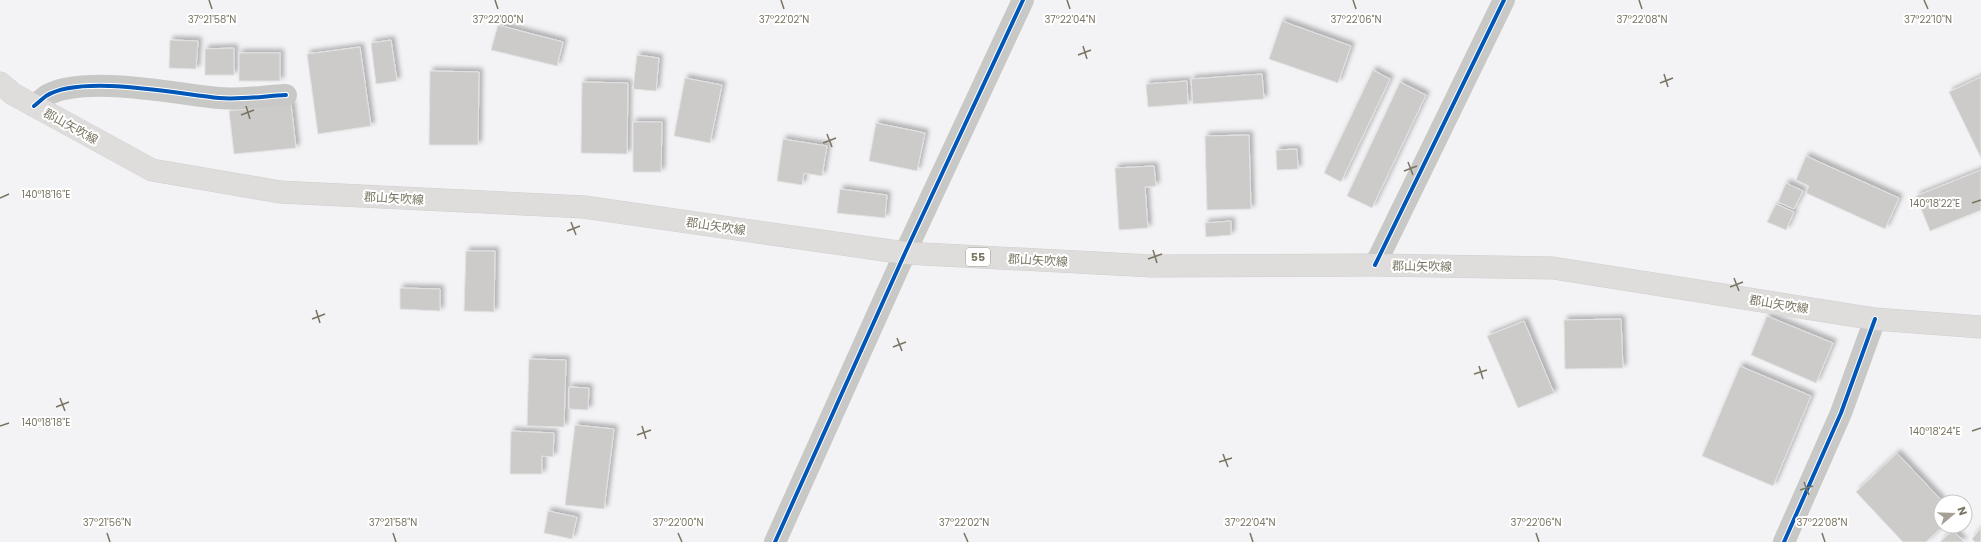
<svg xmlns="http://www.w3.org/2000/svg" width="1981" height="542" font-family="Poppins,'Noto Sans JP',sans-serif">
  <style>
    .building { fill: #cccbca; stroke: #e2e2e3; filter: url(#shadow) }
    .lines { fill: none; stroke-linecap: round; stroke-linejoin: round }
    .primary-casing { stroke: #d0cfcf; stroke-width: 23 }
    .minor { stroke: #c8c8c6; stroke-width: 22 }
    .primary { stroke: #dedddc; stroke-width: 22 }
    .cycleway-casing { stroke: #fff; stroke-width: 6 }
    .cycleway { stroke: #0057b8; stroke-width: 4 }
    .ticks { fill: none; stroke: #7a7462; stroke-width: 1.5 }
    .labels { text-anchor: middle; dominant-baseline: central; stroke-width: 4; stroke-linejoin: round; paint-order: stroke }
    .shield { fill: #fff; stroke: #a29e91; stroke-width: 1 }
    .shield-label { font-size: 11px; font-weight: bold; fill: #7a7462 }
    .street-label { font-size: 12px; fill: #7a7462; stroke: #fff }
    .ticks-label { font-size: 10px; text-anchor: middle; fill: #7a7462; stroke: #fff; stroke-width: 4; stroke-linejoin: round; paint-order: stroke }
  </style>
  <defs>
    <filter id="shadow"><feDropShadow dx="3.5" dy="-3.5" stdDeviation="2" flood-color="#0004"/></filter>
  </defs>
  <rect width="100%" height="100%" fill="#f3f2f4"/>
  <g class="building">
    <path d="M1282,21L1351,46L1338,83L1269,59Z"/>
    <path d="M498,25L563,42L557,66L491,50Z"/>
    <path d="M170,40L198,41L196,69L169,68Z"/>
    <path d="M391,40L397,81L376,84L371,43Z"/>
    <path d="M360,47L371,126L318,134L307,54Z"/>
    <path d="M234,48V75H205V49Z"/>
    <rect x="239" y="53" width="41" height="28"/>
    <path d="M637,55L659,58L656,91L633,89Z"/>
    <path d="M1373,70L1390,79L1341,182L1324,173Z"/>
    <path d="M430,71L479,72L478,145H429Z"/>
    <path d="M1262,74L1264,99L1193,104L1191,79Z"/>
    <path d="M1981,77V158L1949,92Z"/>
    <path d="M685,78L722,85L710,143L674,136Z"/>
    <path d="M1187,81L1188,104L1148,107L1146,84Z"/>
    <path d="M582,82L628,83L627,154L581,153Z"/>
    <path d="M1400,82L1426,95L1372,208L1347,196Z"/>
    <path d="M291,104L296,148L234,154L229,111Z"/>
    <path d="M633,122H662L661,172H633Z"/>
    <path d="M876,123L925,133L917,171L869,161Z"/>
    <path d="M1249,135L1251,209L1207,210L1205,136Z"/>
    <path d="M783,139L827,146L822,176L804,173L802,185L777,181Z"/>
    <path d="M1297,149L1298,169L1277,170L1276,150Z"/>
    <path d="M1806,156L1899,198L1885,229L1806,193L1809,186L1796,180Z"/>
    <path d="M1154,166L1156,186L1145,187L1148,228L1119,230L1115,168Z"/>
    <path d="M1981,170V210L1930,231L1916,196Z"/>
    <path d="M1786,183L1803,191L1794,209L1778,202Z"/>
    <path d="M840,189L887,195L885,218L837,213Z"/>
    <path d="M1776,204L1794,212L1786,230L1767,222Z"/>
    <path d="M1231,221V235L1206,237L1205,223Z"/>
    <path d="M466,251H495L494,312L464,311Z"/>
    <path d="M400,288L440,289V311L400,309Z"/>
    <path d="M1767,316L1833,343L1816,383L1751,355Z"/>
    <path d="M1621,319L1623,368L1565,369L1564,320Z"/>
    <path d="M1524,321L1554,393L1518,408L1487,336Z"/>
    <path d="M529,359L566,360L564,427L527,426Z"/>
    <path d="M1740,366L1811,396L1773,486L1702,456Z"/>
    <path d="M569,387L589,388L588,410L569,409Z"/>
    <path d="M575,425L614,429L604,509L565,505Z"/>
    <path d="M511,431L554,433L553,457L542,456V474H510Z"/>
    <path d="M1897,453L1943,502H1941V526H1943L1926,542H1903L1856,492Z"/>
    <path d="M548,511L577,517L572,539L544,533Z"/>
    <path d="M1981,528V542H1975L1972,539Z"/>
    <path d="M1953,530L1964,542H1940Z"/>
  </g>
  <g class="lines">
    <defs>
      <path id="primary" d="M0,83L13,94L152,170L280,192L584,207L905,253L1152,266L1375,265L1553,268L1875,319L1981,327"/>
    </defs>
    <use href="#primary" class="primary-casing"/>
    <g class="minor">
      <path d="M34,106C38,103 42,99 46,96C82,74 177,94 219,98C241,100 264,96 286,95"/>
      <path d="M1375,265L1504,0"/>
      <path d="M775,542L905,253L1023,0"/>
      <path d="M1784,542L1841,413L1875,319"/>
    </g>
    <use href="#primary" class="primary"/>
    <defs>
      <g id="cycleway">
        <path d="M34,106C38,103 42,99 46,96C82,74 177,94 219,98C241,100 264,96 286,95"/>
        <path d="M1375,265L1504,0"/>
        <path d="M775,542L905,253L1023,0"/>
        <path d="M1784,542L1841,413L1875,319"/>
      </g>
    </defs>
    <use href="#cycleway" class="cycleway-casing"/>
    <use href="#cycleway" class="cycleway"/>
  </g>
  <path class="ticks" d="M209,0L212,9M495,0L498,9M781,0L784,9M1067,0L1070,9M1353,0L1356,9M1639,0L1642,9M1924,0L1928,9M1083,46L1087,59M1078,55L1091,50M1664,74L1668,87M1660,83L1673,78M246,106L250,119M241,115L254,110M827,134L832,147M823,143L836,138M1408,162L1413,175M1404,171L1417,166M0,198L9,194M1972,203L1981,200M571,222L576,235M567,231L580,226M1153,250L1157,263M1148,259L1162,254M1734,278L1739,291M1730,287L1743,282M316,310L320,323M312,319L325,314M897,338L902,351M893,347L906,342M1479,366L1483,379M1474,374L1487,370M60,398L65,411M56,407L69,402M0,426L9,423M642,426L646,439M1972,431L1981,428M637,435L651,430M1223,454L1228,467M1219,462L1232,458M1804,482L1809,495M1800,490L1813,486M107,533L110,542M393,533L396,542M678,533L682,542M964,533L968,542M1250,533L1253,542M1536,533L1539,542M1822,533L1825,542"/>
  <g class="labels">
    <rect class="shield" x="966" y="248" width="24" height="18" rx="3"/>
    <g class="shield-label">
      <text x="978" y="257">55</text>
    </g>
    <g class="street-label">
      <text transform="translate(71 126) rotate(29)">郡山矢吹線</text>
      <text transform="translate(394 198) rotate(3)">郡山矢吹線</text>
      <text transform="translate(716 226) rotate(8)">郡山矢吹線</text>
      <text transform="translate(1038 260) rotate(3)">郡山矢吹線</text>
      <text transform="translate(1422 266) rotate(1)">郡山矢吹線</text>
      <text transform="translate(1779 304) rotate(9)">郡山矢吹線</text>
    </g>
  </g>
  <g class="ticks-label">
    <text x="212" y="23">37°21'58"N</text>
    <text x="498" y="23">37°22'00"N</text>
    <text x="784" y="23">37°22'02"N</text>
    <text x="1070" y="23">37°22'04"N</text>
    <text x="1356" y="23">37°22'06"N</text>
    <text x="1642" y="23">37°22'08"N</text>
    <text x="1928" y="23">37°22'10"N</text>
    <text x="46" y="198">140°18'16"E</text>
    <text x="1935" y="207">140°18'22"E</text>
    <text x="46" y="426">140°18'18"E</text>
    <text x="1935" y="435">140°18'24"E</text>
    <text x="107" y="526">37°21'56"N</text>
    <text x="393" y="526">37°21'58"N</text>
    <text x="678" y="526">37°22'00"N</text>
    <text x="964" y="526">37°22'02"N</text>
    <text x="1250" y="526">37°22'04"N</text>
    <text x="1536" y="526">37°22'06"N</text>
    <text x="1822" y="526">37°22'08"N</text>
  </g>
  <g transform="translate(1953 514) rotate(71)"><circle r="19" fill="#ffffff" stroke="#cac7c0"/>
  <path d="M0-3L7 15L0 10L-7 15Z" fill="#a4a095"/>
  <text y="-6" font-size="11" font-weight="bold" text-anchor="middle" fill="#7a7462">N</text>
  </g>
</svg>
